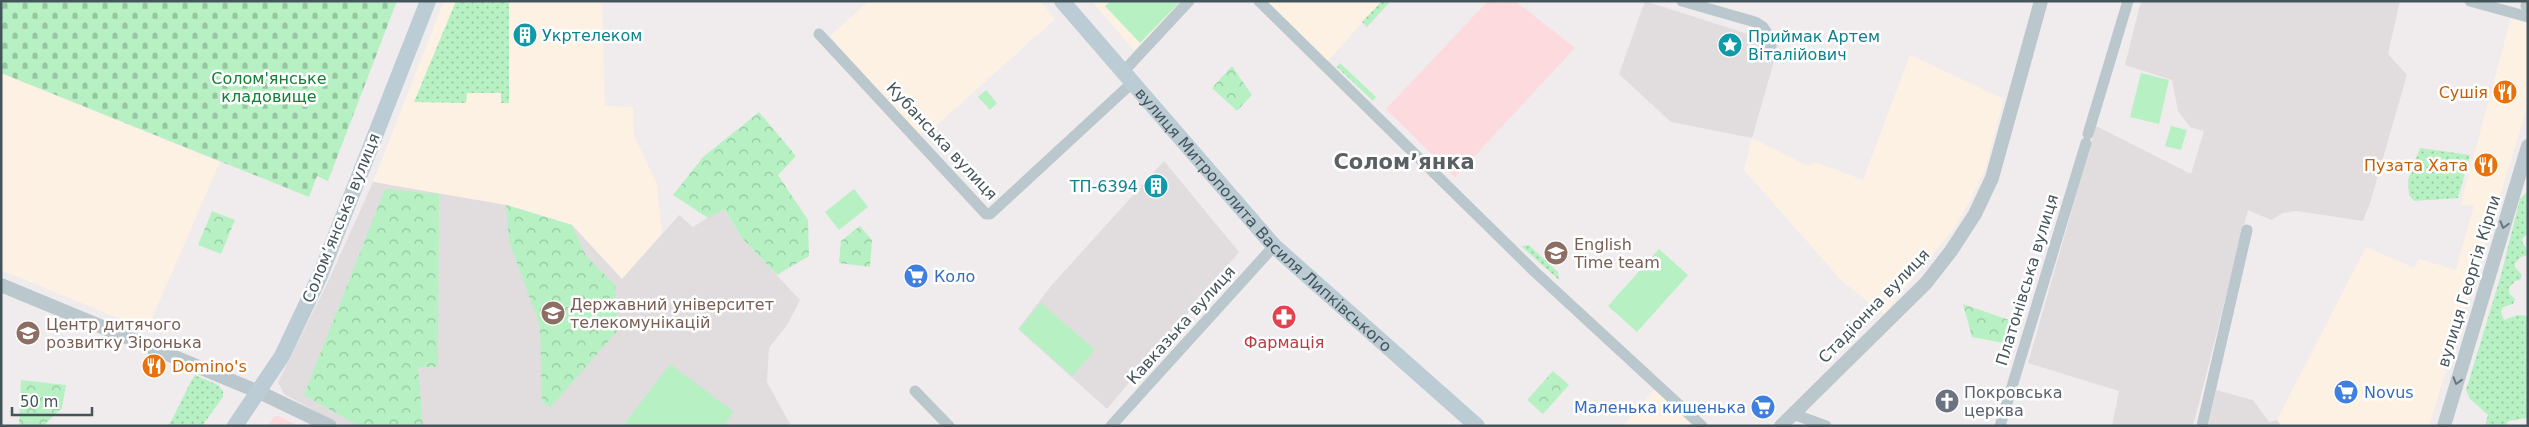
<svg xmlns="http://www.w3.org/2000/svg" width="2529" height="427" font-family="'DejaVu Sans',sans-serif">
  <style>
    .commercial { fill: #fcf1e3 }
    .education { fill: #e1dddf }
    .medical { fill: #fcdadd }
    .grass { fill: url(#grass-dots) }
    .forest { fill: url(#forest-crowns) }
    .cemetery { fill: url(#cemetery-stones) }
    .pitch { fill: #b7f1c3 }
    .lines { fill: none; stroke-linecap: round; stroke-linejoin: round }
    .minor { stroke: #bac8cd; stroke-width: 11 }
    .tertiary { stroke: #bac8cd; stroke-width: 14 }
    .secondary { stroke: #bcccd5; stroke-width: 16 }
    .oneway { stroke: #67777d }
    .labels { text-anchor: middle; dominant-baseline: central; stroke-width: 5; stroke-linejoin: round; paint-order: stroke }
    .culture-label { font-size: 16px; fill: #0d838f; stroke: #fff; text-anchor: start }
    .park-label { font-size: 16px; fill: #127f35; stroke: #fff }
    .food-label { font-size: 16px; fill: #c56008; stroke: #fff; text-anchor: end }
    .street-label { font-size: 16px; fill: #44545b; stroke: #fff }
    .education-label { font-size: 16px; fill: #785e54; stroke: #fff; text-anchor: start }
    .shop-label { font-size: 16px; fill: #366cbe; stroke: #fff; text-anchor: start }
    .health-label { font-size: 16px; fill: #be3a42; stroke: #fff }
    .worship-label { font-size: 16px; fill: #5b616d; stroke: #fff; text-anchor: start }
    .district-label { font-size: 21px; font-weight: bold; fill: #595f62; stroke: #fff }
  </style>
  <defs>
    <pattern id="grass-dots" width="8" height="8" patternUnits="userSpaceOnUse" patternTransform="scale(1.25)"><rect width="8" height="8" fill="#b7f1c3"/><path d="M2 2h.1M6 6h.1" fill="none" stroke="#96c6a1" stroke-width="1.8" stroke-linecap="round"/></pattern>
    <pattern id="forest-crowns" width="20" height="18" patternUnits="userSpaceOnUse" patternTransform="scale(1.25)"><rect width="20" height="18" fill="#b7f1c3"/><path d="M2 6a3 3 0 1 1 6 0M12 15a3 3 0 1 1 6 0" fill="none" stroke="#96c6a1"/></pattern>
    <pattern id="cemetery-stones" width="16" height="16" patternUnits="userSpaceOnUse" patternTransform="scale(1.25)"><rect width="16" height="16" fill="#b7f1c3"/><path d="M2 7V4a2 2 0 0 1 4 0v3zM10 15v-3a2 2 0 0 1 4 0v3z" fill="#96c6a1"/></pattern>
  </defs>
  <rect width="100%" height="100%" fill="#f0eced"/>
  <g class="commercial">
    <path d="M444,1H602L605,106L633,107L634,136L657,184L662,234L622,279L572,225L506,205L373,182Z"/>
    <path d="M869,1H1040L1055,19L929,132L914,133L830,36Z"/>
    <path d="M1091,1H1184L1134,50Z"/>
    <path d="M1263,1H1382L1326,63Z"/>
    <path d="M2528,8V105L2429,426H2281L2277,420L2366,247L2414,268L2419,259L2456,270L2474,205L2463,206L2461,203L2511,18Z"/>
    <path d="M1910,55L2004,99L1985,169L1970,201L1955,227L1884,314L1842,281L1744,170L1752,138L1808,166L1815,162L1863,180Z"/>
    <path d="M1,73L220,162L147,330L1,270Z"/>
    <path d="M1655,389L1694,426H1623Z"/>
  </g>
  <g class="education">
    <path d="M1645,1L1779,44L1752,138L1671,122L1619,74Z"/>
    <path d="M2141,1H2400L2388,54L2407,75L2370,203L2363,221L2296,211L2283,213L2271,220L2248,210L2193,426H2112L2119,391L2028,363L2096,126L2191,174L2204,131L2190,127L2178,111L2172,80L2125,65Z"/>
    <path d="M1164,161L1239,252L1107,409L1018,329L1051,286Z"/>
    <path d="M373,182L506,205L572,225L622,279L679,215L693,227L723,208L742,238L800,300L787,325L769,348L767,382L790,424L789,426H342L284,394L278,382L327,284Z"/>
    <path d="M2216,390L2253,400L2269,422L2277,420L2281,426H2208Z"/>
  </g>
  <g class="medical">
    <path d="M1488,1L1503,3L1515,1L1575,48L1455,177L1386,109Z"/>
    <path d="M275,416H279L299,426H267Z"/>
  </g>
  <g class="grass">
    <path d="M456,1H509V103H501V93H467L466,103L414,102Z"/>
    <path d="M1382,1H1391L1367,27L1362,22Z"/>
    <path d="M1340,63L1376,97L1373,101L1337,67Z"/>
    <path d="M2420,148L2470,155L2458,198L2414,201L2409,195L2408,180Z"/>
    <path d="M2528,191V233L2522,239L2523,244L2528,249V255L2521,257L2515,263V267L2522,275L2520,280L2515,281L2509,288V293L2515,299L2513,304L2503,307L2501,312L2504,320L2518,315L2528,316V418L2508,421L2506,426H2485L2488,415L2470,399L2466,390L2501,275L2520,199Z"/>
    <path d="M1529,245L1558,272L1559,280L1521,246Z"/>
    <path d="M195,375L218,385L223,391V397L202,426H168C179,409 184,392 195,375Z"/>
  </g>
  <g class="forest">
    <path d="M1232,66L1252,95L1237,111L1212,88Z"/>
    <path d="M759,112L796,156L778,175L808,220L809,256L777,275L742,238L724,209L708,218L673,195L703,157Z"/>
    <path d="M385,189L439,194L438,367H418L423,426H359L304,395Z"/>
    <path d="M506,205L572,225L586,256L615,285L619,329L550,408L542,401L540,326L509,241Z"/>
    <path d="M212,211L235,220L221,254L198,245Z"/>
    <path d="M860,226L872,240L870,267L839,263L841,241Z"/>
    <path d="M1963,304L2012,321L2004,343L1972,337Z"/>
    <path d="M1553,371L1569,385L1543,414L1527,400Z"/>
    <path d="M21,380L66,385L62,408L43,426H19Z"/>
  </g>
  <path class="cemetery" d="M1,1H397L328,181L317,176L309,197L1,73Z"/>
  <g class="pitch">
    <path d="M1111,1H1181L1140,43L1105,6Z"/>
    <path d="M2141,73L2169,80L2159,124L2130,117Z"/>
    <path d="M986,90L997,103L990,110L978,97Z"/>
    <path d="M2171,126L2187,130L2181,150L2165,146Z"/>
    <path d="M854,189L868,207L839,230L825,212Z"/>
    <path d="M1659,249L1688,275L1637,332L1608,306Z"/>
    <path d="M1041,303L1095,350L1072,376L1019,329Z"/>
    <path d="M670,364L734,412L723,426H623Z"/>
  </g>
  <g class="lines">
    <g class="minor">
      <path d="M1259,1L1535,272L1702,426"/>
      <path d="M1682,1L1755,22L1763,27L1771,39L1770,52"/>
      <path d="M2470,1L2528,17"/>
      <path d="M2526,6L2527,1"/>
      <path d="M819,34L986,214H990L1133,82"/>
      <path d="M1123,72L1189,1"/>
      <path d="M2088,134L2128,1"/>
      <path d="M915,391L949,426"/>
      <path d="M1793,414L1826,426"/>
      <path d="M1111,426L1274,246"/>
      <path d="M2000,426L2086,143"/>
      <path d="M2202,426L2247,230"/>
    </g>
    <g class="tertiary">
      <path d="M1,285L259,392L330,426"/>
      <path d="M1781,426L1926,283L1951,251L1975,214L1992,178L2041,1"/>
      <path d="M2444,426L2528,146"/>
    </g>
    <g class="secondary">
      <path id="s1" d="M1062,1L1274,246L1477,426"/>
      <path d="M235,426L282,356L319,278L428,1"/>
    </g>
  </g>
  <defs><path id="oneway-chevron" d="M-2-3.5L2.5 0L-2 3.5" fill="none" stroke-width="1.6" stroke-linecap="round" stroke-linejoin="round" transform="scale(1.25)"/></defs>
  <g class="oneway">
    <use href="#oneway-chevron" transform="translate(2504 225) rotate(106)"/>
    <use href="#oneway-chevron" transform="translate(2457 381) rotate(107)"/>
  </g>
  <defs>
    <symbol id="building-disc" viewBox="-11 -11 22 22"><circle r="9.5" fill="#0f9aa8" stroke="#fff"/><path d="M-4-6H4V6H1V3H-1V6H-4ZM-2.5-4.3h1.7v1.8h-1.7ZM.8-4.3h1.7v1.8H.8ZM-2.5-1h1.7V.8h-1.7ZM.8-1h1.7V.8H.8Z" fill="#fff"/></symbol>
    <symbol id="sight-disc" viewBox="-11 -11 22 22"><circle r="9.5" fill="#0f9aa8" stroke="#fff"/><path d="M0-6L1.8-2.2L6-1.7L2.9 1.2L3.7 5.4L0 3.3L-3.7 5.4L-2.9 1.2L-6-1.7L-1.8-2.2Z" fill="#fff"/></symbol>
    <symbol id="restaurant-disc" viewBox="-11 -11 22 22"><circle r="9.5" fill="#e8710a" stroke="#fff"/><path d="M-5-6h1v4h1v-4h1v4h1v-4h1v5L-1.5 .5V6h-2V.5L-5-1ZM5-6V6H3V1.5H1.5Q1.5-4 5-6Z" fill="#fff"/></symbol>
    <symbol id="school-disc" viewBox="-11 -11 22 22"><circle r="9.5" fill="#8d6e63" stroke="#fff"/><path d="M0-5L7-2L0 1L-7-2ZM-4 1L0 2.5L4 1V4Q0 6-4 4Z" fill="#fff"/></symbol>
    <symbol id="supermarket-disc" viewBox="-11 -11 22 22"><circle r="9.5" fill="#3f7fe0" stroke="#fff"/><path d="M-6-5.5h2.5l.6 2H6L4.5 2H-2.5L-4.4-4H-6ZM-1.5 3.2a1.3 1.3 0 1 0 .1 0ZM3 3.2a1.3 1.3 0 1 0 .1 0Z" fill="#fff"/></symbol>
    <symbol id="university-disc" viewBox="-11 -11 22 22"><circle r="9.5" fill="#8d6e63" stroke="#fff"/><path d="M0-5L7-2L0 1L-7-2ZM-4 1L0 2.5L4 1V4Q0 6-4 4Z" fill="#fff"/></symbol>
    <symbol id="pharmacy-disc" viewBox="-11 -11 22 22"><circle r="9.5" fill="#e0444e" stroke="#fff"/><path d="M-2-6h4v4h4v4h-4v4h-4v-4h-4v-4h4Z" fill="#fff"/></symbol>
    <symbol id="church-disc" viewBox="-11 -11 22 22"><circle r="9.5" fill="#6b7280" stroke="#fff"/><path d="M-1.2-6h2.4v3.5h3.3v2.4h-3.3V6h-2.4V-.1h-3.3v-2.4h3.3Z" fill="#fff"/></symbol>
  </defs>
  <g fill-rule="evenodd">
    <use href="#building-disc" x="511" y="21" width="28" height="28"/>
    <use href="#sight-disc" x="1716" y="31" width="28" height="28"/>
    <use href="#restaurant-disc" x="2491" y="78" width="28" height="28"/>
    <use href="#restaurant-disc" x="2472" y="151" width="28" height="28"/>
    <use href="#building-disc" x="1142" y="172" width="28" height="28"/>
    <use href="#school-disc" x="1542" y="239" width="28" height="28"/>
    <use href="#supermarket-disc" x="902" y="262" width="28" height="28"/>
    <use href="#university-disc" x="539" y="299" width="28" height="28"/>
    <use href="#pharmacy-disc" x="1270" y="303" width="28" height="28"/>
    <use href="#school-disc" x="14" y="319" width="28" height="28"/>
    <use href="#restaurant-disc" x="140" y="352" width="28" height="28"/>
    <use href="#supermarket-disc" x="2332" y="378" width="28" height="28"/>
    <use href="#church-disc" x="1933" y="387" width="28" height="28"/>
    <use href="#supermarket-disc" x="1749" y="393" width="28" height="28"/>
  </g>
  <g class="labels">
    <g class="culture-label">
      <text x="542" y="35">Укртелеком</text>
      <text x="1748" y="36">Приймак Артем<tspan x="1748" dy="18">Віталійович</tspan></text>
      <text x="1138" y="186" text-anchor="end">ТП-6394</text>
    </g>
    <g class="park-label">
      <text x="269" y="78">Солом'янське<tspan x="269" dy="18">кладовище</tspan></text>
    </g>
    <g class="food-label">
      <text x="2488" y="92">Сушія</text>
      <text x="2468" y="165">Пузата Хата</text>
      <text x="172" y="366" text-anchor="start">Domino's</text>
    </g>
    <g class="street-label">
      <text transform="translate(942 141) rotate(47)">Кубанська вулиця</text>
      <text transform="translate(341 218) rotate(-68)">Соломʼянська вулиця</text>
      <text stroke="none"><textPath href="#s1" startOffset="298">вулиця Митрополита Василя Липківського</textPath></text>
      <text transform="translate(2027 280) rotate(-73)">Платонівська вулиця</text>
      <text transform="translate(2469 281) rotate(-73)">вулиця Георгія Кірпи</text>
      <text transform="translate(1874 306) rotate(-46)">Стадіонна вулиця</text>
      <text transform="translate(1181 325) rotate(-48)">Кавказька вулиця</text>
    </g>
    <g class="education-label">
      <text x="1574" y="244">English<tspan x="1574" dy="18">Time team</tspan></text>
      <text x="570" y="304">Державний університет<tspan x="570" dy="18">телекомунікацій</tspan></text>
      <text x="46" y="324">Центр дитячого<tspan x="46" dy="18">розвитку Зіронька</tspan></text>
    </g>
    <g class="shop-label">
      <text x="934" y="276">Коло</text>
      <text x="2364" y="392">Novus</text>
      <text x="1746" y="407" text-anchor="end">Маленька кишенька</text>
    </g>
    <g class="health-label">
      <text x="1284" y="342">Фармація</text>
    </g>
    <g class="worship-label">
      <text x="1964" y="392">Покровська<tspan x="1964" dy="18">церква</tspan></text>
    </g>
    <g class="district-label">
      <text x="1404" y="162">Соломʼянка</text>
    </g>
  </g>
  <rect width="2529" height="427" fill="none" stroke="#44545b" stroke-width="5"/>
  <path d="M12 407v8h80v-8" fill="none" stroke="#44545b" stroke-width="2.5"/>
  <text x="20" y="407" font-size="15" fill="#44545b" stroke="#ffffff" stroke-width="4" paint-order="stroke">50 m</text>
</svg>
